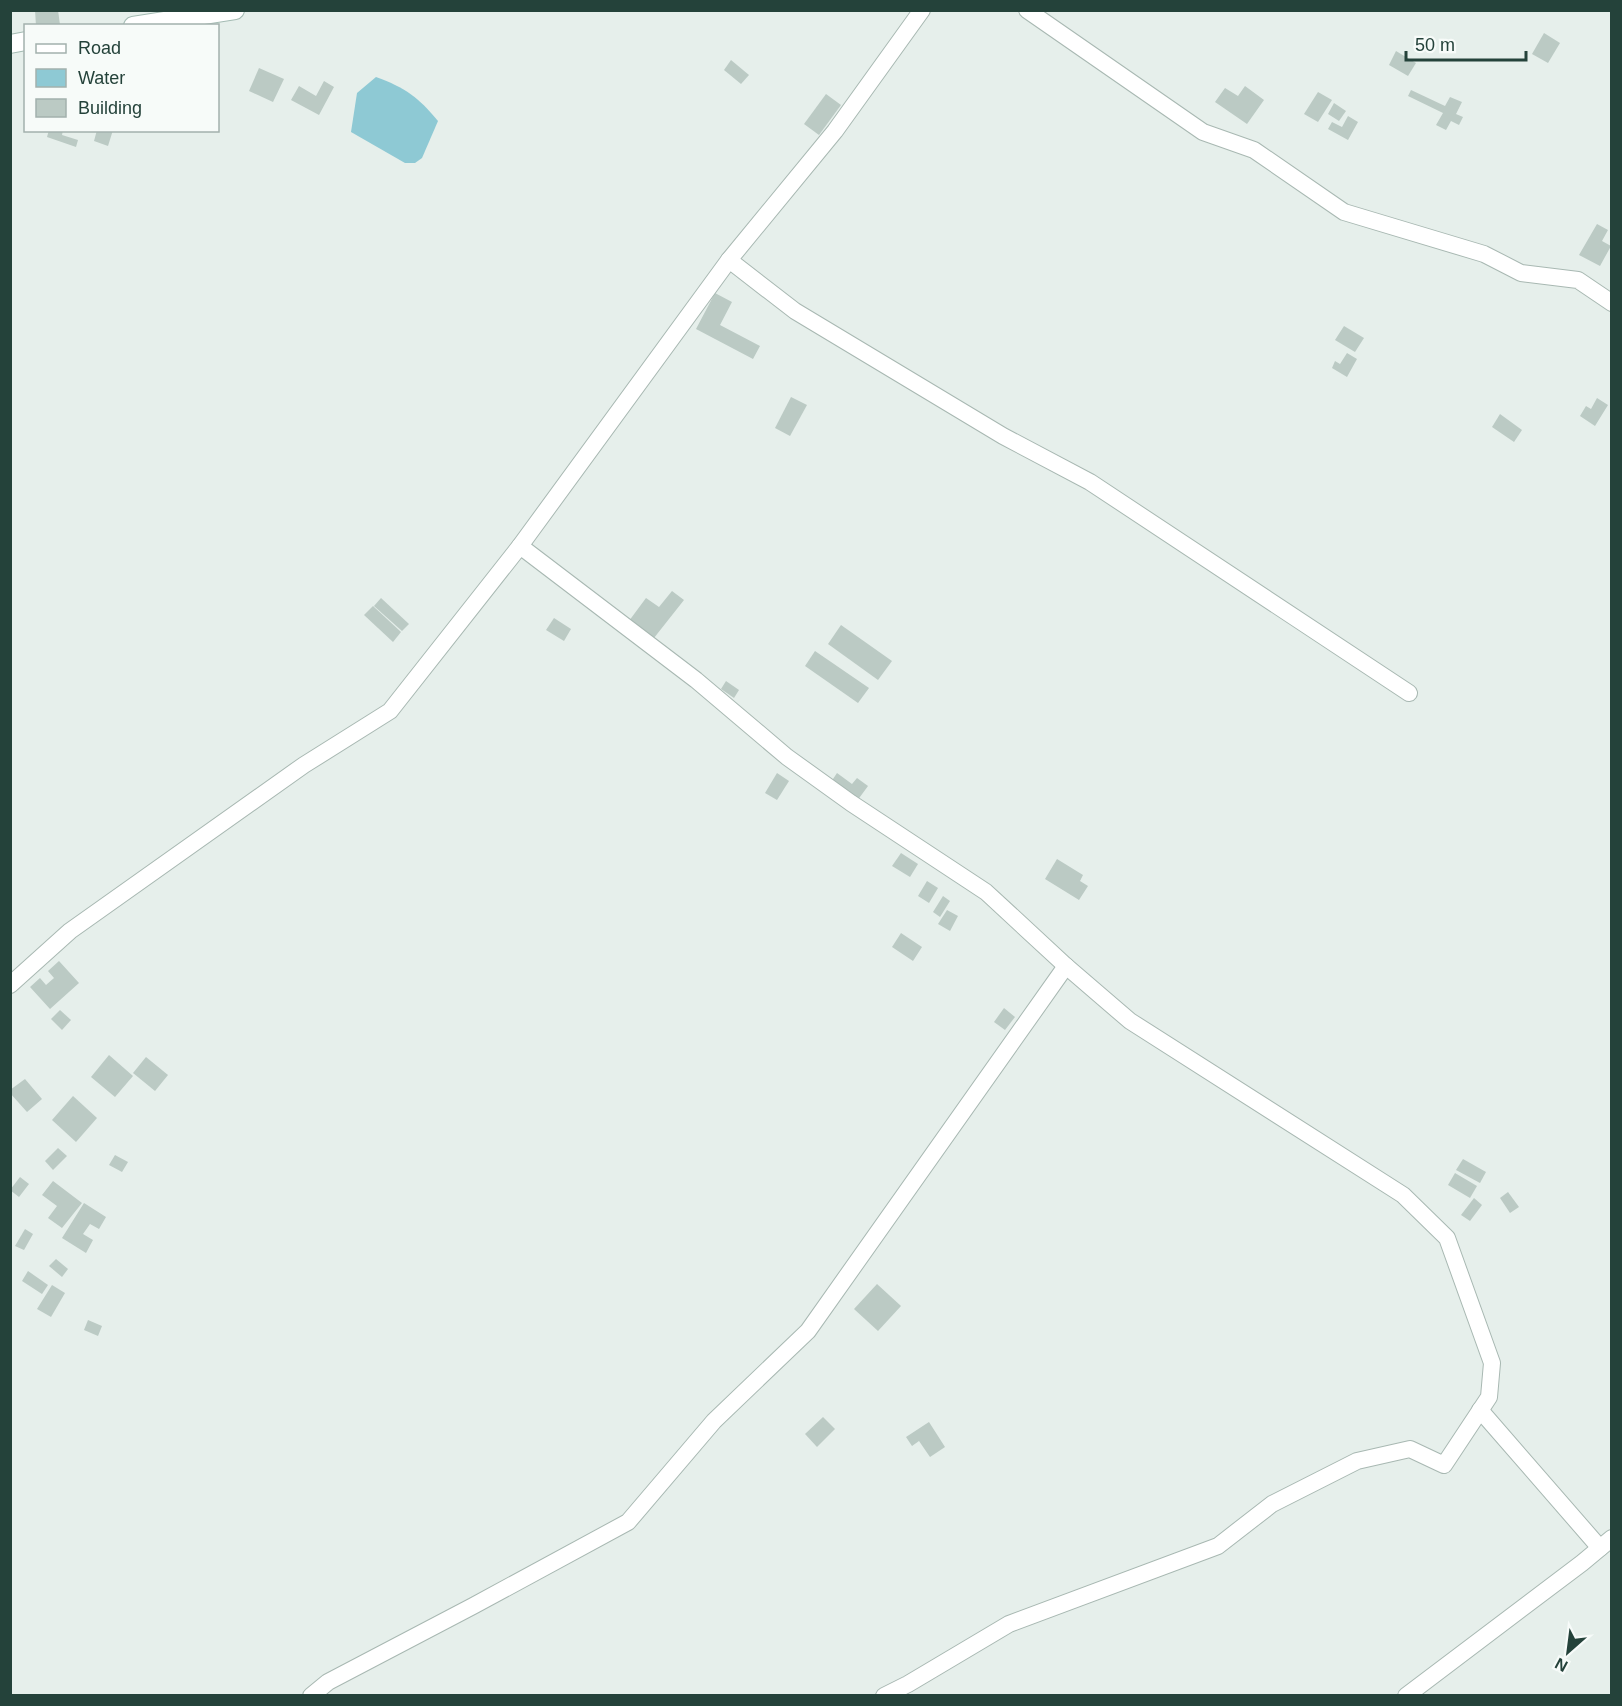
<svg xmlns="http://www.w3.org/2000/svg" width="1622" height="1706" font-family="Helvetica,sans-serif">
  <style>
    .water { fill: #8ec9d4 }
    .building { fill: #bbcac4 }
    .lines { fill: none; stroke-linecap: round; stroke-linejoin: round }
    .minor-casing { stroke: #a8b8b2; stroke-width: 18 }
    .secondary-casing { stroke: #a4bbb3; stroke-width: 20 }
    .minor { stroke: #fff; stroke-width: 16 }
    .secondary { stroke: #fff; stroke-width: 18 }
  </style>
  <rect width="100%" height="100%" fill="#e6efeb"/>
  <path class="water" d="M376,77C406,88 418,97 438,121L422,158L415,163H405L351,132L357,93Z"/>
  <g class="building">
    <path d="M35,10H58L60,25L36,26Z"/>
    <path d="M1544,33L1560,43L1548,63L1532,54Z"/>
    <path d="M1396,51L1416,63L1408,76L1389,65Z"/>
    <path d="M731,60L749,75L741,84L724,70Z"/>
    <path d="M259,68L284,79L273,102L249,91Z"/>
    <path d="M324,81L334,87L319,115L291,100L299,86L316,96Z"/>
    <path d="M1245,86L1264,100L1247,124L1215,102L1225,88L1238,96Z"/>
    <path d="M1411,90L1445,106L1450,97L1462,102L1456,114L1463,117L1459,125L1451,121L1446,130L1436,125L1443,113L1408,96Z"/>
    <path d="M1318,92L1332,100L1318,122L1304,114Z"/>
    <path d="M826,94L841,105L819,135L804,124Z"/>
    <path d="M1334,103L1346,111L1339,121L1328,114Z"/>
    <path d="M1348,116L1358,122L1348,140L1328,129L1332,122L1342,127Z"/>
    <path d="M49,130H63L62,135L78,140L76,147L47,137Z"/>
    <path d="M97,130H113L108,146L94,141Z"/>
    <path d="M1597,224L1608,230L1602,241L1611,246L1600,266L1579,255Z"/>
    <path d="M715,293L732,302L720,325L760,346L753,359L696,329Z"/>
    <path d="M1344,326L1364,338L1355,352L1335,340Z"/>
    <path d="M1347,353L1357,359L1347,377L1332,368L1335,361L1340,364Z"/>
    <path d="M791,397L807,405L790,436L775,428Z"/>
    <path d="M1597,398L1608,405L1595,426L1580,416L1586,406L1591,409Z"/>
    <path d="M1500,414L1522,430L1514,442L1492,427Z"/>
    <path d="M672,591L684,600L650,643L626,625L646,598L659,607Z"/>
    <path d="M381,598L409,624L402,631L374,606Z"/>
    <path d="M373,606L401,632L393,642L364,615Z"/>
    <path d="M554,618L571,629L564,641L546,630Z"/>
    <path d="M841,625L892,661L878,680L828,644Z"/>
    <path d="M815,651L869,688L858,703L805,666Z"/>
    <path d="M726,681L739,690L734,698L721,689Z"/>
    <path d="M777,773L789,781L777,800L765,793Z"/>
    <path d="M837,773L852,784L857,778L868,786L857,801L831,782Z"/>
    <path d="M901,853L918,864L910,877L892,866Z"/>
    <path d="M1057,859L1083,875L1080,881L1088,886L1079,900L1045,879Z"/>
    <path d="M927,881L938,888L929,903L918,896Z"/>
    <path d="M943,896L950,901L940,917L933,912Z"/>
    <path d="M947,910L958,916L950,931L938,924Z"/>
    <path d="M901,933L922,947L913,961L892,947Z"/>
    <path d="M59,961L79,983L50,1009L30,987L40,978L46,985L54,978L48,971Z"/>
    <path d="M1004,1008L1015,1017L1005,1030L994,1022Z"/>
    <path d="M60,1010L71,1020L62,1030L51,1019Z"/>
    <path d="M109,1055L133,1076L115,1097L91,1077Z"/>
    <path d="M146,1057L168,1075L155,1091L133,1073Z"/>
    <path d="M25,1079L42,1099L27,1112L10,1093V1090Z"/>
    <path d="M73,1096L97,1118L76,1142L52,1120Z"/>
    <path d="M58,1148L67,1156L53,1170L45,1161Z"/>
    <path d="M115,1155L128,1162L122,1172L109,1165Z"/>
    <path d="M1463,1159L1486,1172L1480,1183L1456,1170Z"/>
    <path d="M1455,1173L1477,1186L1470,1198L1448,1185Z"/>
    <path d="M20,1177L29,1184L19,1197L10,1190Z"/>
    <path d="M53,1181L82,1203L62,1228L48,1218L57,1206L42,1195Z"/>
    <path d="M1508,1192L1519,1207L1510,1213L1500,1198Z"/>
    <path d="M1474,1198L1482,1205L1470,1221L1461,1215Z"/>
    <path d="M84,1203L106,1217L99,1229L90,1224L83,1234L93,1240L86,1253L62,1238Z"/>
    <path d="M25,1229L33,1234L24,1250L15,1246Z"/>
    <path d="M56,1259L68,1269L62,1277L49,1266Z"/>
    <path d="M28,1271L48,1285L42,1294L22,1281Z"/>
    <path d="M877,1284L901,1306L878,1331L854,1309Z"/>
    <path d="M52,1285L65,1293L51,1317L37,1309Z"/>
    <path d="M88,1320L102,1326L98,1336L84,1330Z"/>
    <path d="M823,1417L835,1429L817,1447L805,1434Z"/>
    <path d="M929,1422L945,1447L930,1457L919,1441L912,1446L906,1437Z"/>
  </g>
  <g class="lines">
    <defs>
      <g id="minor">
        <path d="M1027,10L1203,132L1254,150L1344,212L1484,254L1521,273L1578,280L1612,303"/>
        <path d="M729,260L795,311L1003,436L1090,482L1409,693"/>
        <path d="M520,546L729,260L835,131L922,10"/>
        <path d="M10,985L70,931L304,765L390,711L520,546L696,680L787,757L851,803L986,892L1066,966L1130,1021L1403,1195L1447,1238L1492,1363L1489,1397L1444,1465L1410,1449L1357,1461L1272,1504L1218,1546L1009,1624L908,1684L884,1696"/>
        <path d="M1480,1410L1600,1548"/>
        <path d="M311,1696L328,1682L473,1606L628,1522L714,1421L808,1331L1066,966"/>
        <path d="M1406,1696L1582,1563L1612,1538"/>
      </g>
      <g id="secondary">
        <path d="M133,26L235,10"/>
        <path d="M10,44L26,41"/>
      </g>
    </defs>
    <use href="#minor" class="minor-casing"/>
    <use href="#secondary" class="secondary-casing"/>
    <use href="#minor" class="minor"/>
    <use href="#secondary" class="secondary"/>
  </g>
  <rect width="1622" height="1706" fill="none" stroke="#24423a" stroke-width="24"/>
  <rect x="24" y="24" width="195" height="108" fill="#f7fbf9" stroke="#a3b1ad" stroke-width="1.5"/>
  <rect x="36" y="44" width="30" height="9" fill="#ffffff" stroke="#a3b1ad" stroke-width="1.5"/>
  <text x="78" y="54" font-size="18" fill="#24423a">Road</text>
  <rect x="36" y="69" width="30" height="18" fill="#8ec9d4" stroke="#a3b1ad" stroke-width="1.5"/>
  <text x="78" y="84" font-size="18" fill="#24423a">Water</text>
  <rect x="36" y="99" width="30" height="18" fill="#bbcac4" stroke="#a3b1ad" stroke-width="1.5"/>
  <text x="78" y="114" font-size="18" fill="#24423a">Building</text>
  <g transform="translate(1568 1652) rotate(208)" stroke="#f7fbf9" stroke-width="4.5" paint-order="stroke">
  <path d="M0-4.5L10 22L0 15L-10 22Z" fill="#24423a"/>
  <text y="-9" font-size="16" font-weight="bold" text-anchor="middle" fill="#24423a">N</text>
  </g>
  <path d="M1406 51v9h120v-9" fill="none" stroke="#24423a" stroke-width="3"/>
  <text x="1415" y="51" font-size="18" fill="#24423a" stroke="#f7fbf9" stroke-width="4.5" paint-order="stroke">50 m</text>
</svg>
